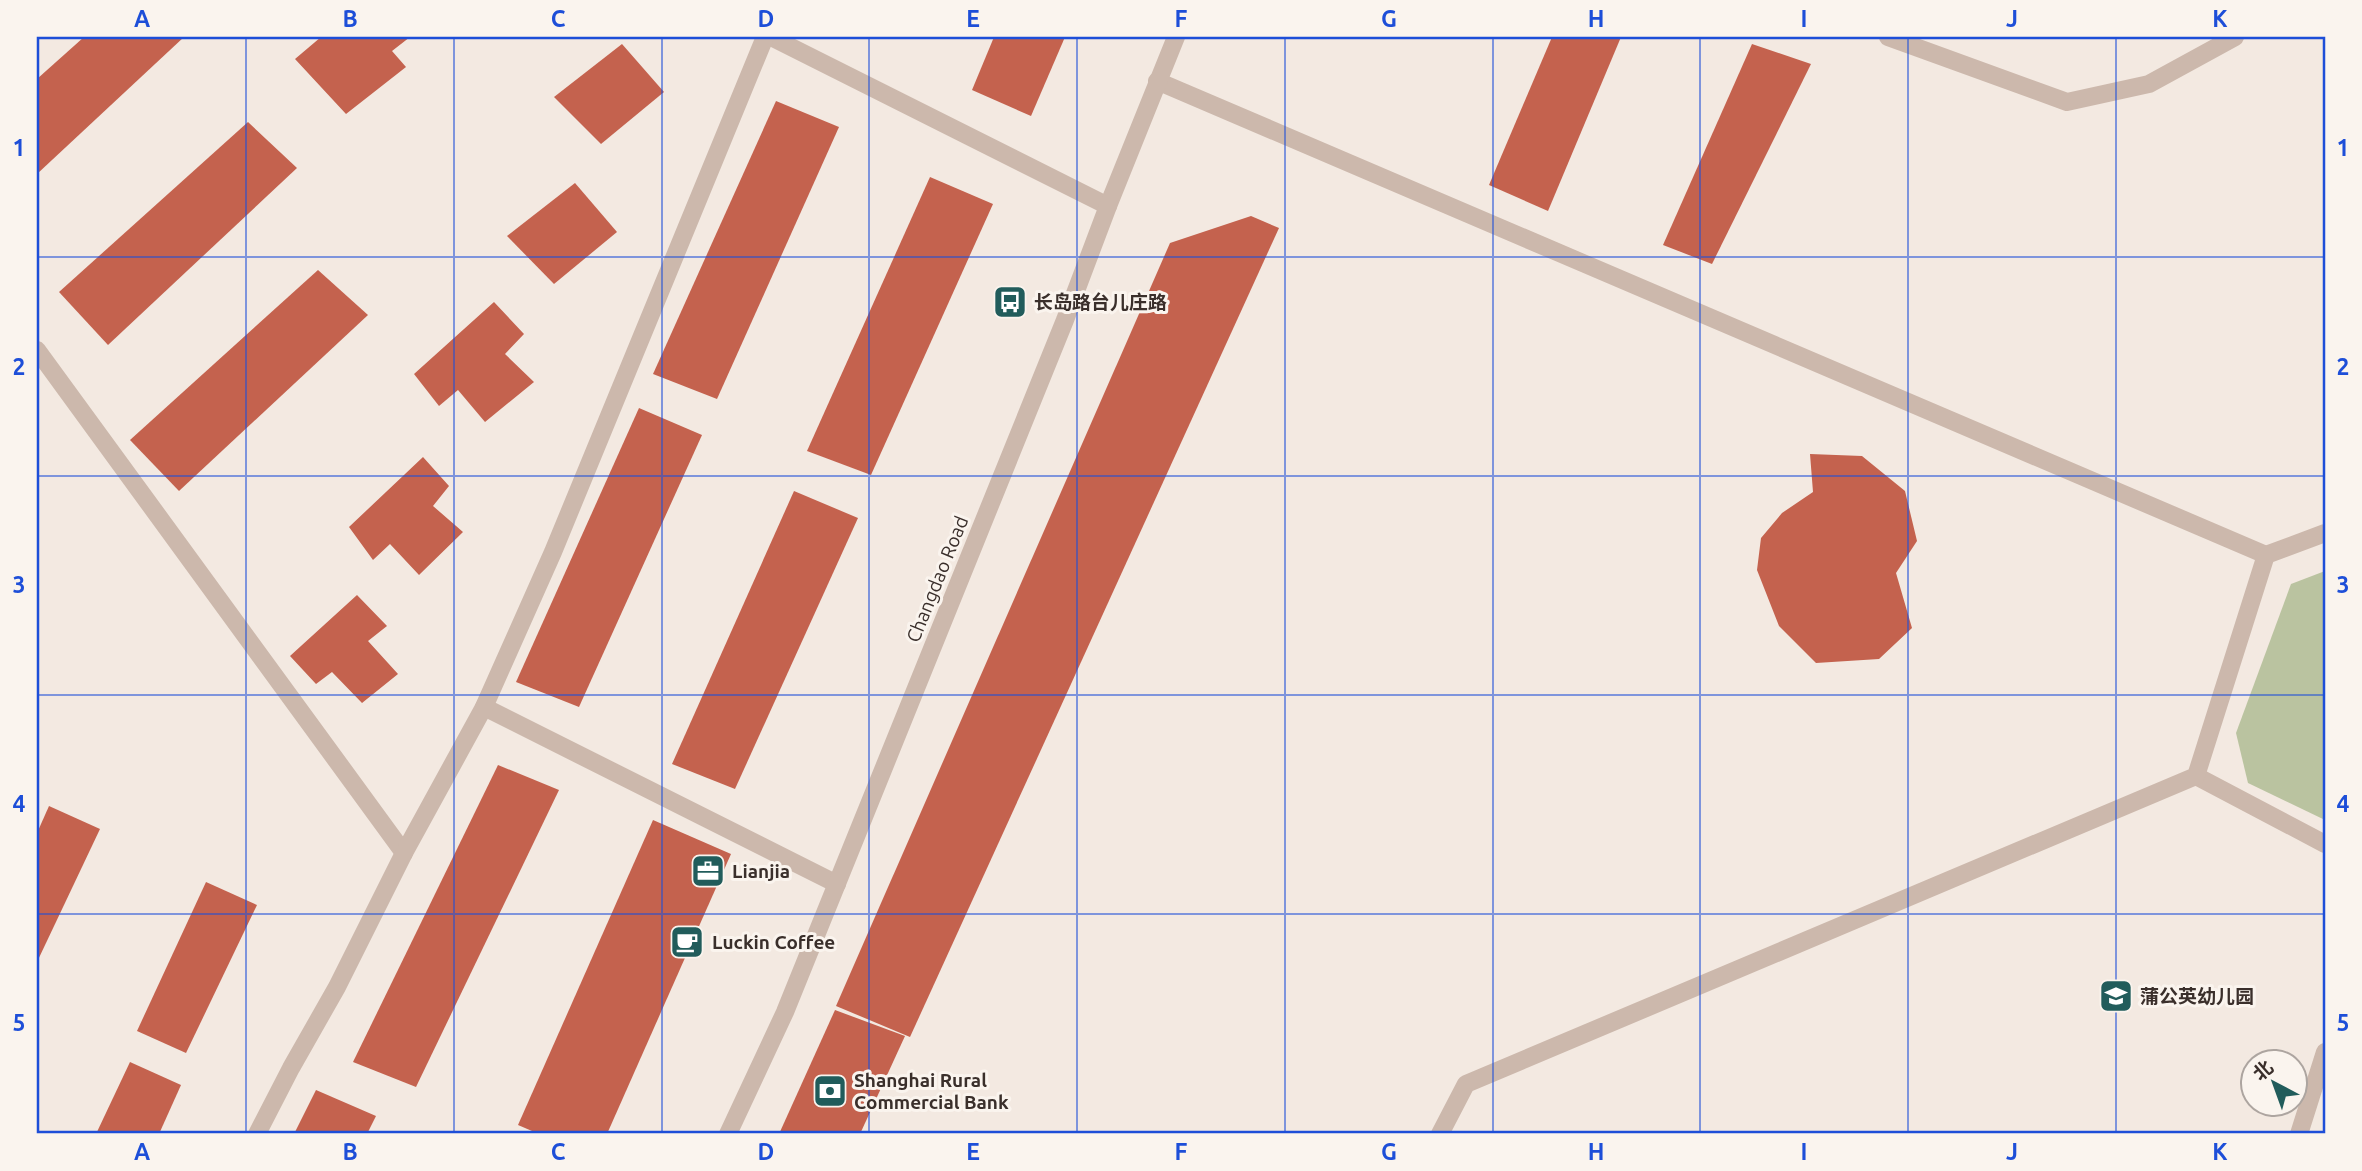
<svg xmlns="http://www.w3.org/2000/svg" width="2362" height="1171" font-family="Ubuntu,'Noto Sans SC',sans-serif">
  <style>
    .green { fill: #bac3a0 }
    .building { fill: #c4624e }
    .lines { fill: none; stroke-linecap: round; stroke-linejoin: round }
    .minor { stroke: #ccb8ac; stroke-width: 18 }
    .grid { fill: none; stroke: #1d4ed8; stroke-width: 2; stroke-opacity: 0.55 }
    .labels { text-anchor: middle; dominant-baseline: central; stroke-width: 6; stroke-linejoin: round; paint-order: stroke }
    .poi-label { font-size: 19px; font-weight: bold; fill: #3a2f2b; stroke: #faf4ee; text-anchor: start }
    .street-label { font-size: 19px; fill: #3a2f2b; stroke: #faf4ee }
    .neatline { fill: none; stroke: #1d4ed8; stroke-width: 2.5 }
    .grid-label { font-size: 23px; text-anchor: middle; font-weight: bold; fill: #1d4ed8 }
  </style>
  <rect width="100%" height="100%" fill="#f3e9e1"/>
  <path class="green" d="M2325,571V820L2248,783L2236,733L2291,584Z"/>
  <g class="building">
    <path d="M84,37H184L37,174V79Z"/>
    <path d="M321,37H410L392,51L406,67L346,114L295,59Z"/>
    <path d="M994,37H1065L1031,116L972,90Z"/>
    <path d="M1552,37H1621L1548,211L1489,185Z"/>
    <path d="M622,44L664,92L601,144L554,97Z"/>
    <path d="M1752,44L1811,64L1712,264L1663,245Z"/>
    <path d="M776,101L839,127L717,399L653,374Z"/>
    <path d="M248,122L297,168L108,345L59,292Z"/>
    <path d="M930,177L993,204L871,475L807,451Z"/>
    <path d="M575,183L617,232L554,284L507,236Z"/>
    <path d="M1251,216L1279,228L910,1037L836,1006L1170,243Z"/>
    <path d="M318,270L368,315L179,491L130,440Z"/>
    <path d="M494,302L524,334L505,354L534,382L485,422L458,390L439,406L414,374Z"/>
    <path d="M639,408L702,435L579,707L516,682Z"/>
    <path d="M1810,454L1862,456L1905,491L1917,541L1896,573L1912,628L1879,659L1816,663L1779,626L1757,570L1761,538L1782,513L1813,492Z"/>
    <path d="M423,457L449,486L433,506L463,532L419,575L390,544L373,560L349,527Z"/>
    <path d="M794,491L858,518L735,789L672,764Z"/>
    <path d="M357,595L387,626L368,641L398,674L362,703L332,672L316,684L290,656Z"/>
    <path d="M498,765L559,790L416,1087L353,1062Z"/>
    <path d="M49,806L100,829L37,962V833Z"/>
    <path d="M653,820L731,854L607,1134H539L518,1125Z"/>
    <path d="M206,882L257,905L186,1053L137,1031Z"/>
    <path d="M835,1010L905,1036L860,1134H779Z"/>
    <path d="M130,1062L181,1085L159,1134H96Z"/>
    <path d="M316,1090L376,1116L367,1134H294Z"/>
  </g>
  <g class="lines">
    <g class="minor">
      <path d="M771,37L1108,206"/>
      <path d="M1888,37L2067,102L2149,84L2235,37"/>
      <path d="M1157,81L2266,555"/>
      <path d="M37,350L404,853"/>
      <path d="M484,707L837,884"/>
      <path d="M2196,776L2325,844"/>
      <path d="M257,1134L291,1068L337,987L404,853L484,707L553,552L765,37"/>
      <path d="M728,1134L785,1012L1065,320L1108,206L1176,37"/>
      <path d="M1440,1134L1466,1084L2196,776L2266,555L2325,533"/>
      <path d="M2299,1134L2325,1052"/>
    </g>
  </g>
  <path class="grid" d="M246,37V1134M454,37V1134M662,37V1134M869,37V1134M1077,37V1134M1285,37V1134M1493,37V1134M1700,37V1134M1908,37V1134M2116,37V1134M37,257H2325M37,476H2325M37,695H2325M37,914H2325"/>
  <defs>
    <symbol id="bus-square" viewBox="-11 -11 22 22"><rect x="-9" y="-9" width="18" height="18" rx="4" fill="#215c5b" stroke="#faf4ee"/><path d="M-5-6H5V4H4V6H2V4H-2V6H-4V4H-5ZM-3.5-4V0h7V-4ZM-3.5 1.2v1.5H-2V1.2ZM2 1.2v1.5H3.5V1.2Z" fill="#fff"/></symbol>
    <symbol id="office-square" viewBox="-11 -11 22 22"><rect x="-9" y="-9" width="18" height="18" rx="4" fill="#215c5b" stroke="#faf4ee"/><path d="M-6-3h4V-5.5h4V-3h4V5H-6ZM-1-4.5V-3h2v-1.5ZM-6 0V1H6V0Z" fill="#fff"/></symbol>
    <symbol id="cafe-square" viewBox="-11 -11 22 22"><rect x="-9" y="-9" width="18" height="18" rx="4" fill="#215c5b" stroke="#faf4ee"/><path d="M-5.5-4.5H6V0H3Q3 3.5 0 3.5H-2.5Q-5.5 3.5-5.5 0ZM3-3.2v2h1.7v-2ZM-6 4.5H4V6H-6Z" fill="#fff"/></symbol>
    <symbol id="school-square" viewBox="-11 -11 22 22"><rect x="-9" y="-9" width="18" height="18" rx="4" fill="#215c5b" stroke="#faf4ee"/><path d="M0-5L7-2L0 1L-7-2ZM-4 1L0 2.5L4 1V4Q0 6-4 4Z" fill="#fff"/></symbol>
    <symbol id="bank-square" viewBox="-11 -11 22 22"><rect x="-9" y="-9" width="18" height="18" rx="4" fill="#215c5b" stroke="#faf4ee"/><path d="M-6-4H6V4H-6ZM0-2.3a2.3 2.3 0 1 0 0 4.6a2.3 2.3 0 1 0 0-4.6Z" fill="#fff"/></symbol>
  </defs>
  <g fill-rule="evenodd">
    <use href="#bus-square" x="991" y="283" width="38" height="38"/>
    <use href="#office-square" x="689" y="852" width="38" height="38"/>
    <use href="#cafe-square" x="668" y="923" width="38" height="38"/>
    <use href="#school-square" x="2097" y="977" width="38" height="38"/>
    <use href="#bank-square" x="811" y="1072" width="38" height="38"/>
  </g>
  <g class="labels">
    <g class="poi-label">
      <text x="1034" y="302">长岛路台儿庄路</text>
      <text x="732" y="871">Lianjia</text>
      <text x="712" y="942">Luckin Coffee</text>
      <text x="2140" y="996">蒲公英幼儿园</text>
      <text x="854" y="1080">Shanghai Rural<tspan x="854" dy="22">Commercial Bank</tspan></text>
    </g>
    <g class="street-label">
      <text transform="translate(937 579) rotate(-68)">Changdao Road</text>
    </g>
  </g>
  <rect width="2362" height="1171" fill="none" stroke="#faf4ee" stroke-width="77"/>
  <g transform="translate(2274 1083) rotate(319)"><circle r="33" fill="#faf4ee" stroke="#ada5a0" stroke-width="2"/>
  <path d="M0-5L12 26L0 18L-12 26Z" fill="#215c5b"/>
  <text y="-10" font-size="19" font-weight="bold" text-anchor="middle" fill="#3a2f2b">北</text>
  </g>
  <rect x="38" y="38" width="2286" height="1094" class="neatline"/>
  <g class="grid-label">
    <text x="142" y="27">A</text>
    <text x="350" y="27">B</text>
    <text x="558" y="27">C</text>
    <text x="766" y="27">D</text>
    <text x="973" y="27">E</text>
    <text x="1181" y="27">F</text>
    <text x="1389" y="27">G</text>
    <text x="1596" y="27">H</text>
    <text x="1804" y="27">I</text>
    <text x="2012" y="27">J</text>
    <text x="2220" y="27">K</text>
    <text x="19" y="156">1</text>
    <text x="2343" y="156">1</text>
    <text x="19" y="375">2</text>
    <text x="2343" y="375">2</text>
    <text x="19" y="593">3</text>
    <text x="2343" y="593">3</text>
    <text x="19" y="812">4</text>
    <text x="2343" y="812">4</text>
    <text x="19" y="1031">5</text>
    <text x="2343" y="1031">5</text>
    <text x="142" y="1160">A</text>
    <text x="350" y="1160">B</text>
    <text x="558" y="1160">C</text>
    <text x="766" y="1160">D</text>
    <text x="973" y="1160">E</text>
    <text x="1181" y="1160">F</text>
    <text x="1389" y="1160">G</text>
    <text x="1596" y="1160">H</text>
    <text x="1804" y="1160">I</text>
    <text x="2012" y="1160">J</text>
    <text x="2220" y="1160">K</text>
  </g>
</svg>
